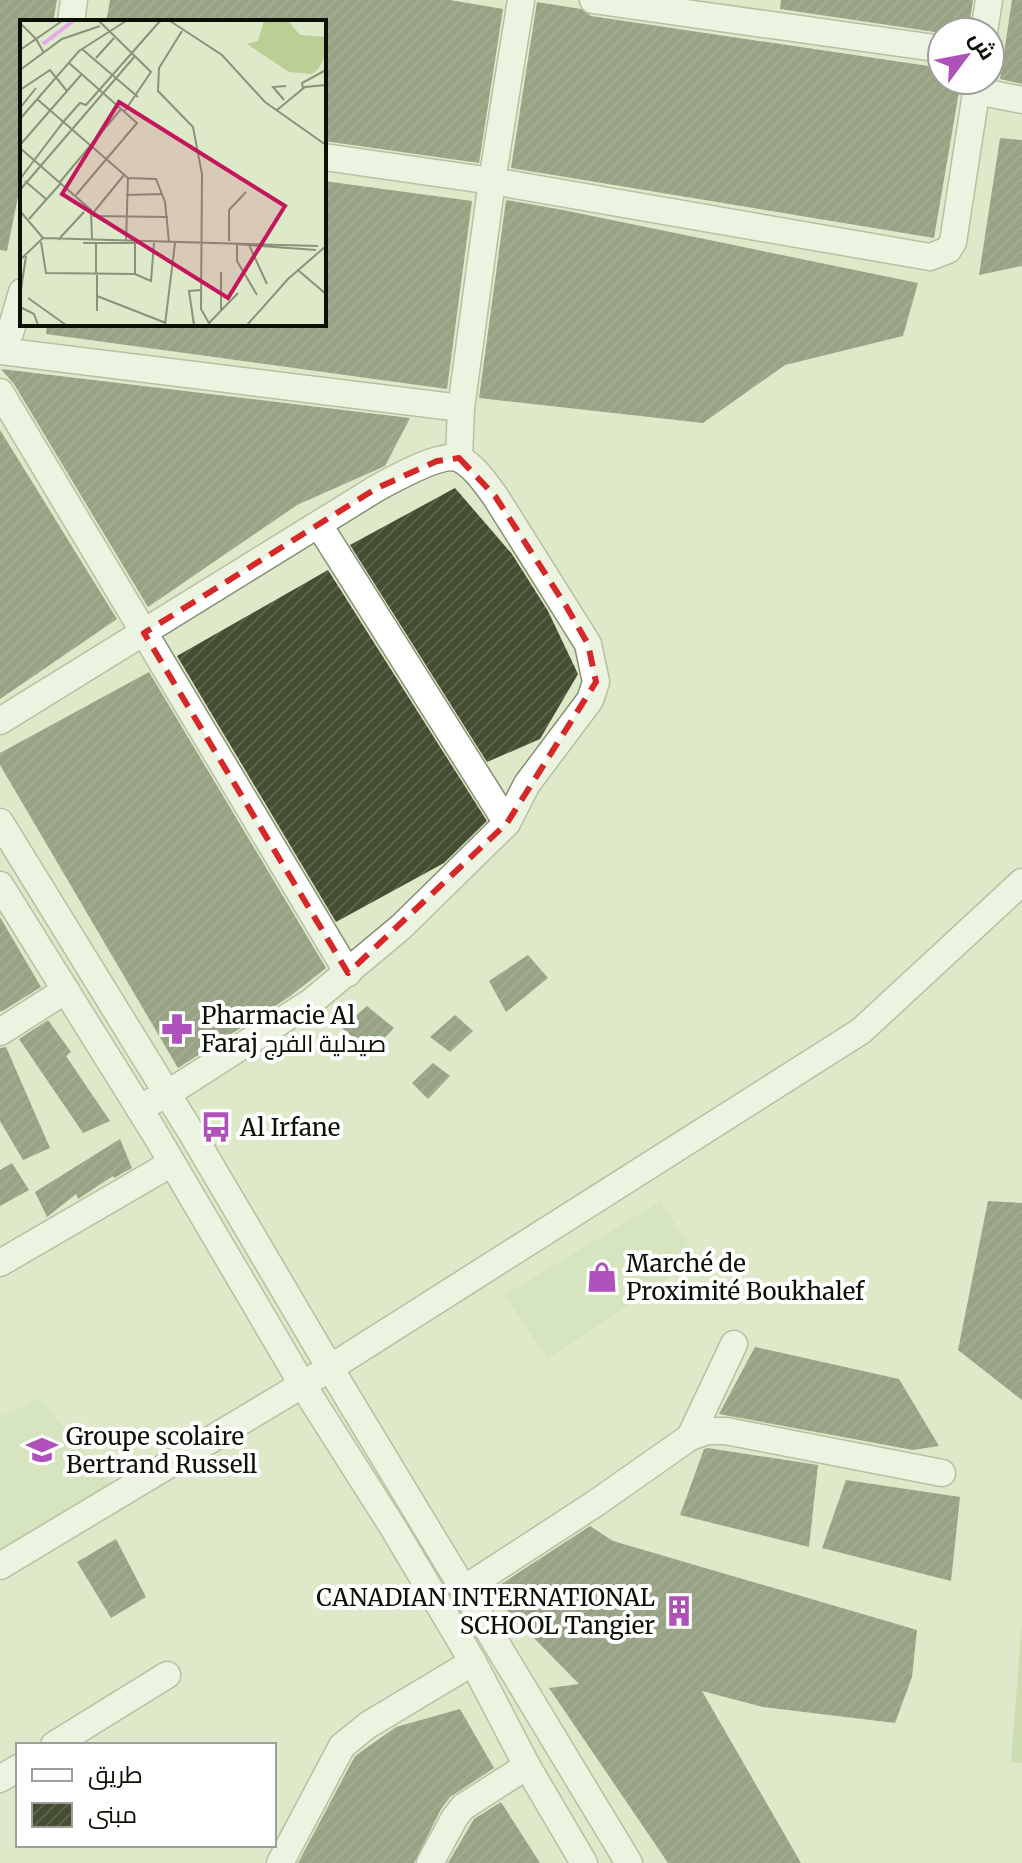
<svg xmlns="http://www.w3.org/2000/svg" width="1022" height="1863" font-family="Merriweather,Cairo,serif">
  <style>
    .built { fill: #d1deb6 }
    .grass { fill: #bbce94 }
    .building { fill: url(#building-hatch) }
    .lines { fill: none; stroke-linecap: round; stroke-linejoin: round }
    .minor-casing { stroke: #869072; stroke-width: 29 }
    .minor { stroke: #fff; stroke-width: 26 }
    .marked { fill: none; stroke: #d62828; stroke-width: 6; stroke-dasharray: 16 10; stroke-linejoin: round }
    .labels { text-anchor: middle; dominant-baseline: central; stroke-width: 8; stroke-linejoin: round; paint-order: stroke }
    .poi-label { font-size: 24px; fill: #0c1005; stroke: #fff; text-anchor: start }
    .inset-river { fill: none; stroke: #e5a8ed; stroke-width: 4 }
    .inset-road { fill: none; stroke: #89927a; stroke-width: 2 }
    .view { fill: #c2185b; fill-opacity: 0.15; stroke: #c2185b; stroke-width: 4 }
    .inset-edge { fill: none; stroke: #0c1005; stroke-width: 4 }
  </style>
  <defs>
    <pattern id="building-hatch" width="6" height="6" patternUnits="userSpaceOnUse" patternTransform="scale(2)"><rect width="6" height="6" fill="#454d32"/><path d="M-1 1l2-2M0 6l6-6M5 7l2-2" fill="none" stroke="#5c624c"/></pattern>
  </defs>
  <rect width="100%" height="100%" fill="#dde9c8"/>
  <g class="built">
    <path d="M661,1201L697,1259L548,1359L504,1295Z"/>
    <path d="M40,1398L111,1483L0,1552V1417Z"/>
  </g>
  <path class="grass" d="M1022,1622V1763L1011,1762Z"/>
  <g class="building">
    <path d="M0,0H57L53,22H22V177L7,251L0,250Z"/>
    <path d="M110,0H450L503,9L479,163L324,141V22H106Z"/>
    <path d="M781,0H973L968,32L942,33L780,9Z"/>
    <path d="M1012,0H1022V84L1000,79Z"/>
    <path d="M537,2L581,9L591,16L942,68V80H961L934,238L511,168Z"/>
    <path d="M1000,138L1022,140V266L979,275Z"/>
    <path d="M324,181L472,201L447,389L46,334L47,324H324Z"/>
    <path d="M506,200L563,210L918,283L903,336L785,365L703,423L479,398Z"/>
    <path d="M1,369L410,418L385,466L297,505L148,607L14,384Z"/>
    <path d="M0,430L117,619L0,699Z"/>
    <path d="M455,488L512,554L548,611L578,674L540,739L487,762L350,545Z"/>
    <path d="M328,570L487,821L444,863L336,922L177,656Z"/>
    <path d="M149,672L326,968L289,997L178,1068L0,765V753Z"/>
    <path d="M0,917L41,987L1,1012L0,1010Z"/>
    <path d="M528,955L548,978L506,1012L489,981Z"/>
    <path d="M367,1006L394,1028L371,1052L342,1028Z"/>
    <path d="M455,1015L473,1031L450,1052L430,1037Z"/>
    <path d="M48,1020L71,1052L66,1056L110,1121L83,1133L19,1039Z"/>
    <path d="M6,1047L50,1148L23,1160L0,1121V1048Z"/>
    <path d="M433,1063L450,1076L428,1099L412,1083Z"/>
    <path d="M120,1139L132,1168L114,1178L113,1176L78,1199L76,1194L47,1217L35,1192Z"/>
    <path d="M12,1163L29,1190L0,1206V1170Z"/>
    <path d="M988,1201L1022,1203V1400L958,1350Z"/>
    <path d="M755,1347L899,1379L939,1446L913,1450L719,1414Z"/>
    <path d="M708,1448L818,1465L809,1547L680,1515L704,1449Z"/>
    <path d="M846,1480L960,1497L951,1581L822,1548Z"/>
    <path d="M590,1526L613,1541L917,1630L912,1677L895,1723L763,1707L702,1691L801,1863H668L549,1688L579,1684L489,1592Z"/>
    <path d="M116,1539L146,1597L111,1618L77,1562Z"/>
    <path d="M460,1709L494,1768L450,1797L441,1809L414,1863H298L355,1756L396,1727Z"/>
    <path d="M501,1802L540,1863H448L474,1819Z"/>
  </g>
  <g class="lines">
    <defs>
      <g id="minor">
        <path d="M593,0L942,49"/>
        <path d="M71,22L74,0"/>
        <path d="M984,32L989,0"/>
        <path d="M977,91L1022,100"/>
        <path d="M324,157L492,181L930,257L948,250L953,242L978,80"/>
        <path d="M0,346L10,333L22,292"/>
        <path d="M0,351L461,408"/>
        <path d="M0,392L348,973"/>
        <path d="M459,458L461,408L492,181L521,0"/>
        <path d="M319,525L507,823"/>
        <path d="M0,721L377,488C394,479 443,451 460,459C475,467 486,484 495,496L588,644L596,682L590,700L527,784L507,823L401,927L311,1002L167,1094L139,1108"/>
        <path d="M0,822L194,1137L330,1368L629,1863"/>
        <path d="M0,885L154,1132L302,1384L394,1529L473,1662L527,1766L584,1863"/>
        <path d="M0,1032L66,990"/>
        <path d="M0,1263L172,1163"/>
        <path d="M690,1437L734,1344"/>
        <path d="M0,1566L330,1368L861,1031L1022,882"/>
        <path d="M464,1589L596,1503L690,1437L708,1431H726L942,1473"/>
        <path d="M54,1745L167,1675"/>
        <path d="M0,1779L18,1768"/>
        <path d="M280,1863L342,1746L368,1725L473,1662"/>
        <path d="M430,1863L455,1817L463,1807L527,1766"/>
      </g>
    </defs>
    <use href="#minor" class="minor-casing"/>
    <use href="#minor" class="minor"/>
  </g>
  <path d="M0 0H1022V1863H0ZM459,458L495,496L566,606L588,644L596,682L507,823L348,973L144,633L377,488L437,461Z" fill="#dde9c8" fill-opacity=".55" fill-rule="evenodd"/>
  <path class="marked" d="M459,458L495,496L566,606L588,644L596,682L507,823L348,973L144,633L377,488L437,461Z"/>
  <defs>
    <symbol id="pharmacy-bare" viewBox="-9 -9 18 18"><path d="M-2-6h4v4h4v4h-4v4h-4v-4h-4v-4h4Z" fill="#ae51bb" stroke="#fff" stroke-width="2.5" paint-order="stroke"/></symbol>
    <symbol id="bus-bare" viewBox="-9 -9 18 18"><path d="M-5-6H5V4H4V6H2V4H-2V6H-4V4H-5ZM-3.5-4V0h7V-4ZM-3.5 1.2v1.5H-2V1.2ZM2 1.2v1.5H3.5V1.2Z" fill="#ae51bb" stroke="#fff" stroke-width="2.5" paint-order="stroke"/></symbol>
    <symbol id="shop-bare" viewBox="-9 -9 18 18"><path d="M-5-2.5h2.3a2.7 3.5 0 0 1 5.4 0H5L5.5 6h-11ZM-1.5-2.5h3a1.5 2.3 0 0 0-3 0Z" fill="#ae51bb" stroke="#fff" stroke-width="2.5" paint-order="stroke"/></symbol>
    <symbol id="school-bare" viewBox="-9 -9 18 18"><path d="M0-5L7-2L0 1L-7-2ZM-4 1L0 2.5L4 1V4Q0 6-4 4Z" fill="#ae51bb" stroke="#fff" stroke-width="2.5" paint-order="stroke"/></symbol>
    <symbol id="building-bare" viewBox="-9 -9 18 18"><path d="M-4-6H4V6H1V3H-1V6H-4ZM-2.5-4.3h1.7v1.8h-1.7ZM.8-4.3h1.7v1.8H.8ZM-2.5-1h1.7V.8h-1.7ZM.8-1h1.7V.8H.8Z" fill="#ae51bb" stroke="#fff" stroke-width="2.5" paint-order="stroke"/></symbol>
  </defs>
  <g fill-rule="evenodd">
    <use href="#pharmacy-bare" x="155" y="1007" width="44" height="44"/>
    <use href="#bus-bare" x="194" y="1105" width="44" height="44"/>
    <use href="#shop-bare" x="580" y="1255" width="44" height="44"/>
    <use href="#school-bare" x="20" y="1428" width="44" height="44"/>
    <use href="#building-bare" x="657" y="1589" width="44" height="44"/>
  </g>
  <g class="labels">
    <g class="poi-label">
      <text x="201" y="1015">Pharmacie Al<tspan x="201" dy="28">Faraj صيدلية الفرج</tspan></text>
      <text x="240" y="1127">Al Irfane</text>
      <text x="626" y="1263">Marché de<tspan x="626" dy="28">Proximité Boukhalef</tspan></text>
      <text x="66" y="1436">Groupe scolaire<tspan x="66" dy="28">Bertrand Russell</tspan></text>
      <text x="655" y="1597" text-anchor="end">CANADIAN INTERNATIONAL<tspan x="655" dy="28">SCHOOL Tangier</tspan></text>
    </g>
  </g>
  <g transform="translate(20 20)">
    <rect width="306" height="306" fill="#dde9c8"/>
    <path d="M244,1H268L280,15L306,17V35L298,49L292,54L269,52L227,24L238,21Z" fill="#bbce94"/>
    <path class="inset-river" d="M23,24L53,1"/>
    <path class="inset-road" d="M79,1L131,52L104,92M150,1L202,35L245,82L306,125M0,3L16,19L42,1M162,11L139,48L138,71L173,107L182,154L181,289L190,305M62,29L118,77M0,30L16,19L24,33M76,38L94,18M49,43L117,103L56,175M0,50L42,19L80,6M283,68L282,63L306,50M0,70L30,50L47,71M17,79L108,158L136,159L145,182L149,222M264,80L253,67L266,66M0,88L16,68M257,90L285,67L306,65M0,99L59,31L106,1M0,125L61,55M0,128L71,190L72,219M0,159L44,101L60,83L66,85L140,1M5,161L26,179M40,162L101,89M0,170L115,36M106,175L142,174M0,191L23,218L0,240M73,193L104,155M73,196L148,197M9,199L41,163M23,218L298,226M38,220L64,192M106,221L108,158M209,221V190L226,172M21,222L26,253L115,254L131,261L134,223M63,223H121M76,223V253M115,223V254M215,224L296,230M217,224V241L237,275M229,225L247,264M279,251L306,274M201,252V291M0,276L6,236M77,276L146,303M8,278L46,305M0,287L14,294L18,305M77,291V253M189,303L218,273M145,305L155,223M174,305L169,271L181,270M227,305L268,259L306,226"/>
    <path class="view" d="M99,82L265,186L208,278L42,174Z"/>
    <rect width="306" height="306" class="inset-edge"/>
  </g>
  <rect x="16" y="1743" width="260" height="104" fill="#ffffff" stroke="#9e9f9b" stroke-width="2"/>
  <rect x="32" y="1769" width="40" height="12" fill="#ffffff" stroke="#9e9f9b" stroke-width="2"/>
  <text x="88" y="1783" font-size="24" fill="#0c1005">طريق</text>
  <rect x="32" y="1803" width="40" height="24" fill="url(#building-hatch)" stroke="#9e9f9b" stroke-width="2"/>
  <text x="88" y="1823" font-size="24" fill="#0c1005">مبنى</text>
  <g transform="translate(966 56) rotate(58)"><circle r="38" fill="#ffffff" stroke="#9e9f9b" stroke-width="2"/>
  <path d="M0-6L14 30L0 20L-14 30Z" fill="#ae51bb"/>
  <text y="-12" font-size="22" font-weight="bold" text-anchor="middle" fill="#0c1005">ش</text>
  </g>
</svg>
